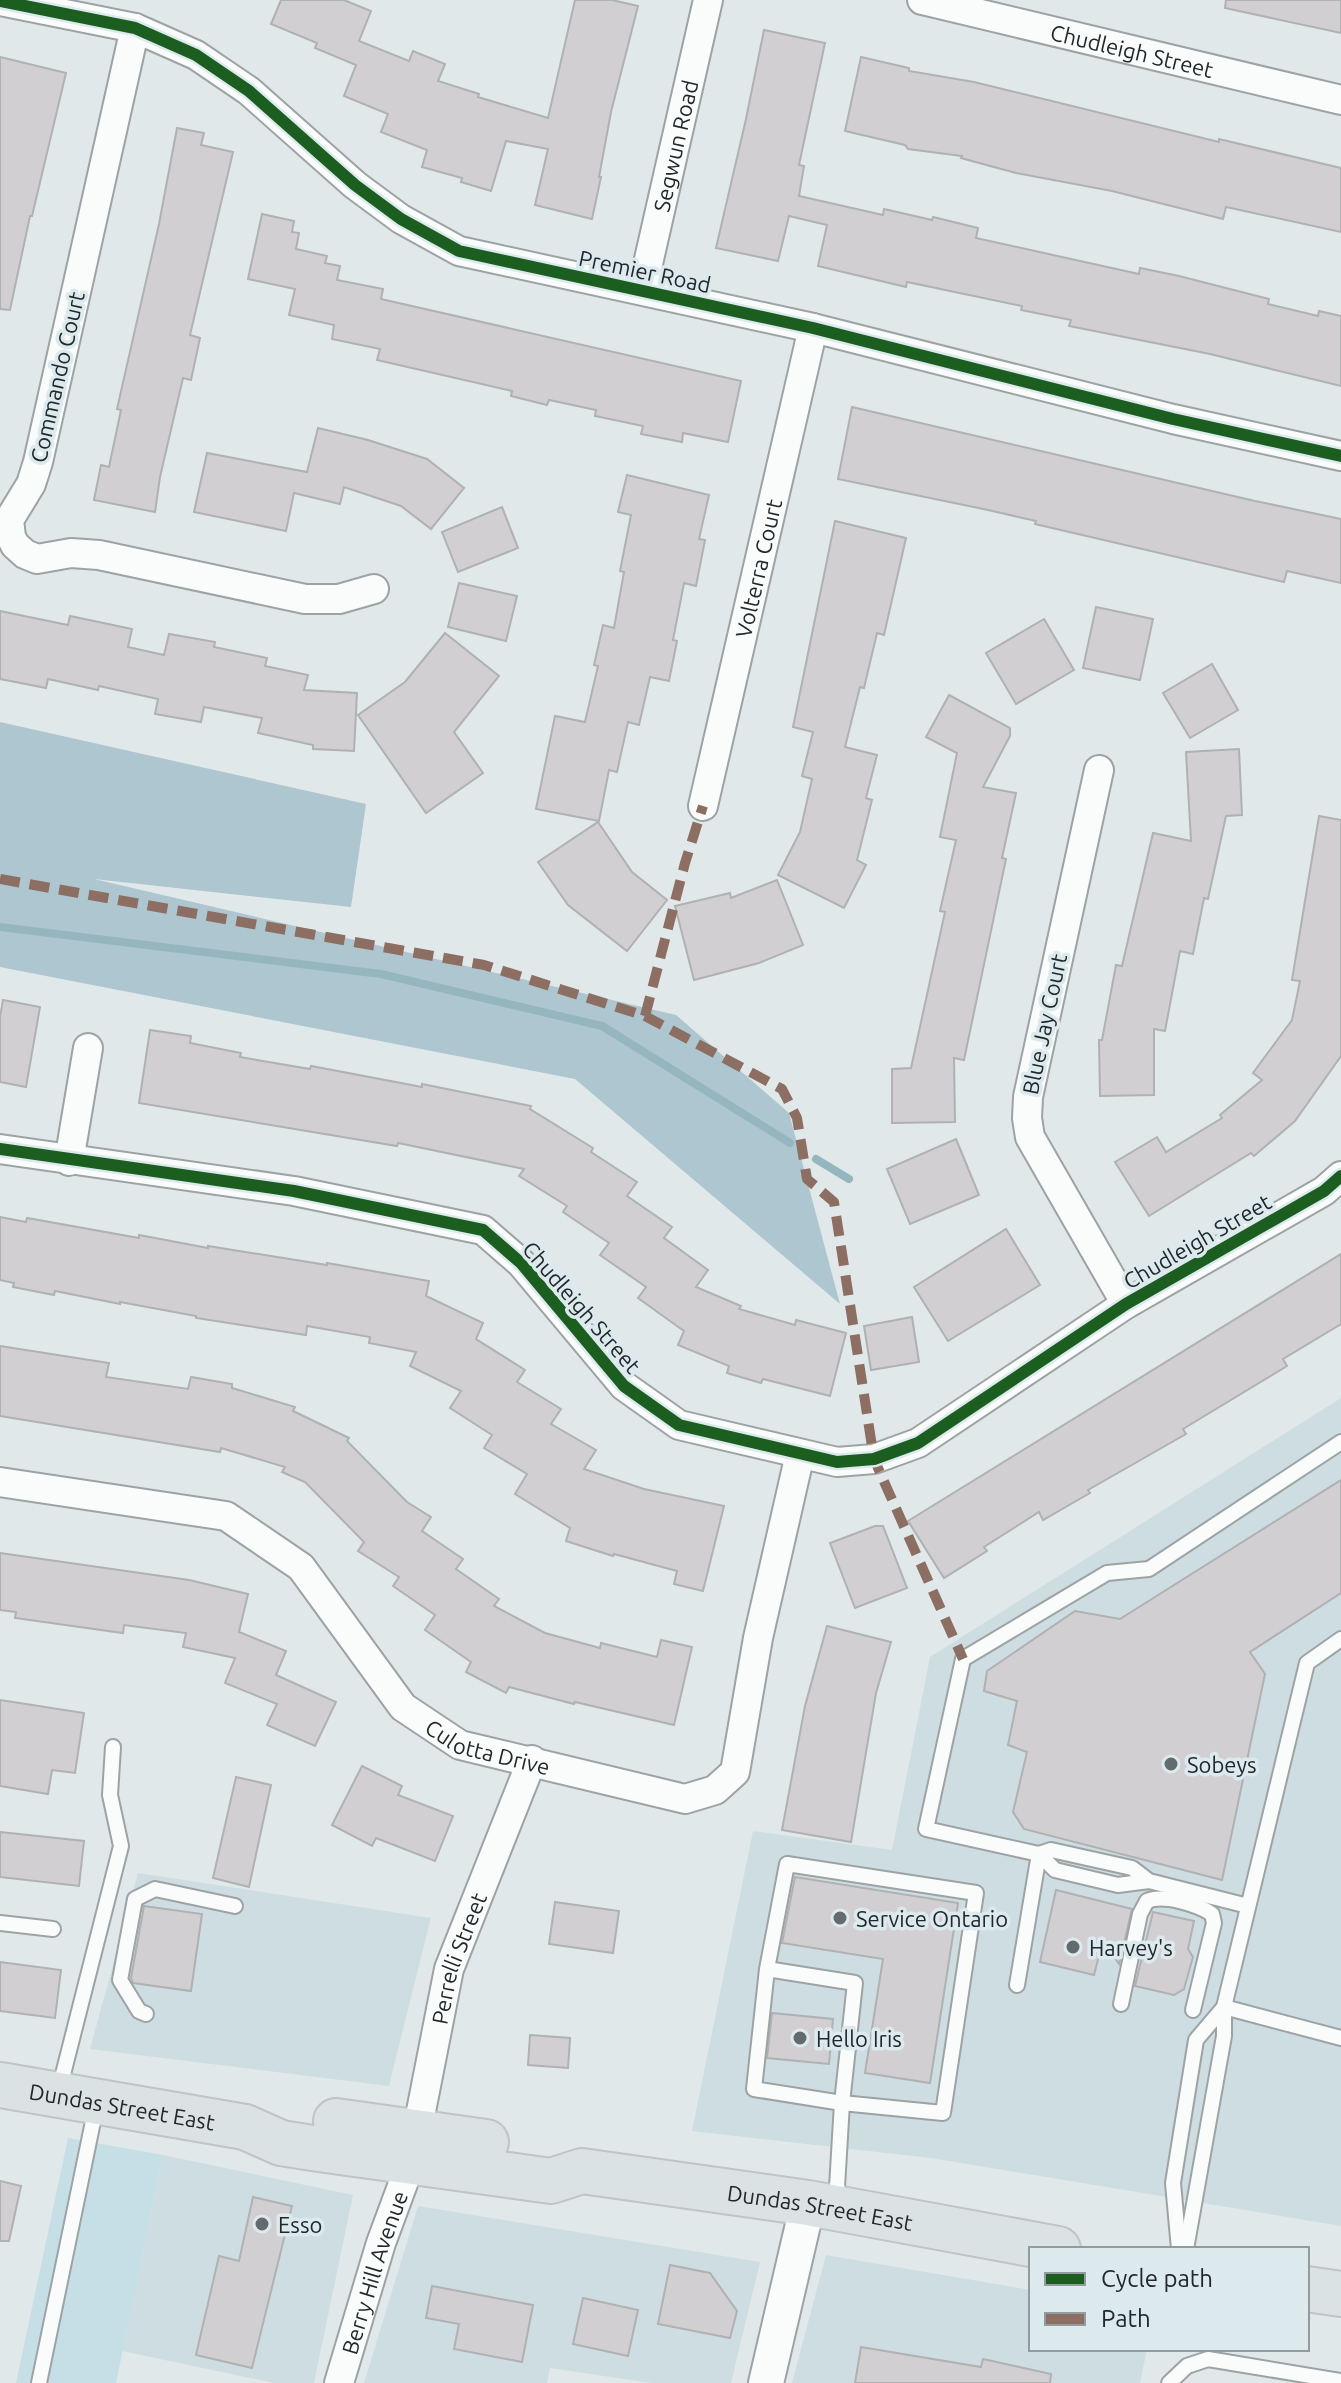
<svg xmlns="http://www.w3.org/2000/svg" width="1341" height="2383" font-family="Ubuntu,sans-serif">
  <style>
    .built { fill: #cedde2 }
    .green { fill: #c6dfe7 }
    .forest { fill: #adc6cf }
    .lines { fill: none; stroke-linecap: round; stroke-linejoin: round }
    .stream { stroke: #96b6bf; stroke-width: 8 }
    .building { fill: #d2cfd3; stroke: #afb1b2; stroke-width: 2 }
    .service-casing { stroke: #9da3a4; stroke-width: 18 }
    .minor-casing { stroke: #9da3a4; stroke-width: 32 }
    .tertiary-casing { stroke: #9da3a4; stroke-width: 38 }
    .primary-casing { stroke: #bfc4c5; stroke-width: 48 }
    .service { stroke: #fafcfc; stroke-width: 14 }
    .minor { stroke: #fafcfc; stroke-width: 28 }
    .tertiary { stroke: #fafcfc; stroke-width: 34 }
    .primary { stroke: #dbe2e4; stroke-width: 44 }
    .quiet { stroke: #8d6e63; stroke-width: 10; stroke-dasharray: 20 10; stroke-linecap: butt }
    .cycleway-casing { stroke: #dceaee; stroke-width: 17 }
    .cycleway { stroke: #1b5e20; stroke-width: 12 }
    .poi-dot { fill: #646b6d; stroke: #dceaee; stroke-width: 3 }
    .labels { text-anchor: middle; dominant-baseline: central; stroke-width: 7; stroke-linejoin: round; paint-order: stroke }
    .street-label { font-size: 22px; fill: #222729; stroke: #dceaee }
    .poi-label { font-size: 22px; fill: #222729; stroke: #dceaee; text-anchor: start }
  </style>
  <rect width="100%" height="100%" fill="#e0e8ea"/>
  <g class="built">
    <path d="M1341,1398V2226L931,2158L692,2131L753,1831L892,1850L930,1657Z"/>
    <path d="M138,1873L431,1918L389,2086L90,2049Z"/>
    <path d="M163,2155L353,2195L314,2383H274L122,2351Z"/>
    <path d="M418,2206L760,2262L731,2383H651L550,2368L547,2383H364Z"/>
    <path d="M826,2255L1031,2290V2349H1147L1140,2383H792Z"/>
  </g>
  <path class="green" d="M68,2138L163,2155L116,2383H16Z"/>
  <path class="forest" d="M0,722L366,804L351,907L94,879L676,1015L789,1113L840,1304L575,1079L0,967Z"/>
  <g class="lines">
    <g class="stream">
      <path d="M0,927L381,974L602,1026L790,1143"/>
      <path d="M816,1159L849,1179"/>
    </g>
  </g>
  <g class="building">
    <path d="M281,0H344L371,11L359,41L409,61L413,51L445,64L438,81L479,94L478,97L548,118L575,0H612L638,6L611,112L599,177H601L592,219L535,205L548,149L506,141L491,191L461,182L462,178L422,167L427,150L381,132L388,114L344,96L356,65L315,48L317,43L271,24Z"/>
    <path d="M1226,0H1341V33L1225,8Z"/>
    <path d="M764,30L825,43L799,165L804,166L799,196L883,215L884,209L932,220L933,217L978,228L976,238L1139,274L1140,268L1179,276L1269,299L1268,304L1318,316L1319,311L1341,316V386L1210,354L1069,326L1071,320L1021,310L1022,306L907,282L906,287L818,266L827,225L789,216L778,261L716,248L746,119Z"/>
    <path d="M0,57L66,73L32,216H30L10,310L0,309Z"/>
    <path d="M861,57L909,68V71L974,82L1219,142V139L1341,168V232L1226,207L1223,219L1112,191L1016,173L961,158L962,156L908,149L905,145L845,131Z"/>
    <path d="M177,128L204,133L201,145L233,152L190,335L200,338L191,380L183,378L160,477L155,512L94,500L101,465L109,467L121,410L117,409L159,224Z"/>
    <path d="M262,214L294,221L292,232L299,233L296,249L327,256L325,263L340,266L337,280L383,289L381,299L741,381L728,442L683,433L682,442L641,434L643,426L595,416L596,410L549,400L547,405L511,396L512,391L377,360L380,349L332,339L334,325L289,315L295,289L248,279Z"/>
    <path d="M852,407L1255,501L1341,519V583L1287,571L1284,582L1035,524L1036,521L988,510L838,479Z"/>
    <path d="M318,428L368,440L427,459L464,488L431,529L401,506L344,487L340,504L294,493L286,531L194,512L207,453L307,472Z"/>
    <path d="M627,475L709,495L699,539L705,540L696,586L684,583L673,640L677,641L669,681L650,677L639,725L628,722L617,772L609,770L599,821L536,809L555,716L585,722L598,666L594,665L603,625L614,628L624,572L620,571L631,515L618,512Z"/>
    <path d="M502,507L518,548L458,572L442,532Z"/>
    <path d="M835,521L906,538L884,635L877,633L864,688L860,687L845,747L877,755L866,798L872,800L857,860L866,865L844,908L778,875L800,832L812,779L802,776L813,732L793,727Z"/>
    <path d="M459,583L517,596L506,641L448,627Z"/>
    <path d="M1096,607L1153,619L1140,680L1083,668Z"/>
    <path d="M0,611L68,625L70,616L132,629L128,647L164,655L169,634L215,642L214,647L267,658L265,666L308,675L304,690L357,693L354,751L313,749V745L258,733L262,718L204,707L201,722L155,714L158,699L99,686L98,690L48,679L46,688L0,679Z"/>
    <path d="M1044,619L1074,670L1016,704L986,653Z"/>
    <path d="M445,633L499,676L454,732L483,773L426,813L358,715L405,682Z"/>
    <path d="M1212,664L1238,710L1190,738L1163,693Z"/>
    <path d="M949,695L1010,728V736L983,787L1016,793L1002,858L1006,859L964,1060L954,1058L955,1122L892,1123V1069L911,1068L945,912L940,911L956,840L940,837L957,753L926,737Z"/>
    <path d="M1239,749L1242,815L1226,816L1208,899L1204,898L1193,954L1180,951L1165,1031L1154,1029V1095L1100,1096L1099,1040H1102L1116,965L1122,966L1153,833L1191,841L1186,752Z"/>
    <path d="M1319,816L1341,820V1056L1295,1121L1254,1156L1251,1153L1149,1216L1115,1162L1157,1137L1166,1152L1222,1118L1220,1115L1262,1080L1253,1073L1292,1020L1300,981L1292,980Z"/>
    <path d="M598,822L632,872L667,900L627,951L568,905L538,862Z"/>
    <path d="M777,880L803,945L759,963L694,980L675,906L730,893L731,898Z"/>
    <path d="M3,1000L40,1007L26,1087L0,1082V1017Z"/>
    <path d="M150,1030L191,1036L190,1043L241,1053L240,1057L310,1069L311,1066L422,1087V1084L531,1106L530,1109L593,1148L591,1152L637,1182L627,1196L672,1227L664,1238L708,1270L696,1287L741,1306L739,1309L795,1325L796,1320L846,1333L830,1396L763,1379L761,1383L727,1373L729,1366L678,1345L684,1331L638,1298L646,1287L600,1255L609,1243L563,1212L567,1206L519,1176L524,1169L398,1143L397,1146L139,1103Z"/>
    <path d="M956,1139L979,1195L910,1224L887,1169Z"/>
    <path d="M0,1217L26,1222L27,1218L139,1238V1235L208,1248V1246L327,1265V1263L429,1281L426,1296L483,1323L476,1339L525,1370L517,1382L561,1409L551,1424L596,1450L584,1469L644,1489L724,1506L703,1591L674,1584L677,1571L614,1554L613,1556L566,1541L570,1528L515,1494L527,1474L484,1448L492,1435L450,1408L461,1391L410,1366L416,1352L369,1343L370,1337L307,1326L306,1335L196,1318V1316L120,1302V1304L55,1291L54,1295L13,1287L14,1283L0,1280Z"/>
    <path d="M1006,1229L1040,1285L948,1341L914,1287Z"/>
    <path d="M1341,1254V1324L1283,1359L1287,1366L1183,1429L1186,1434L1088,1490L1090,1493L1043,1520L1039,1512L984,1547L987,1551L944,1578L908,1521Z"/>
    <path d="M912,1317L919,1362L871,1370L864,1326Z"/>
    <path d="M0,1346L109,1363L106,1377L188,1389L191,1377L232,1384V1388L295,1407L293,1411L349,1438L347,1441L407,1502L431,1517L422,1531L463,1559L456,1569L499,1599L494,1606L545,1633L600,1648L601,1643L657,1657L661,1640L692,1647L674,1725L575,1702L574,1704L509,1687L506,1693L466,1672L471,1662L425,1630L435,1615L393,1586L399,1577L358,1551L364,1542L305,1482L282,1472L285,1467L221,1448L220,1452L0,1416Z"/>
    <path d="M1341,1480V1593L1250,1652L1265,1674L1222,1880L1024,1829L1013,1812L1027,1752L1008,1745L1017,1701L984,1691L987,1671L1075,1611L1120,1619Z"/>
    <path d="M875,1526H883L907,1588L855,1608L830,1543Z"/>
    <path d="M0,1553L189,1580L248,1594L239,1632L286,1651L276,1675L336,1702L315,1746L267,1725L277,1704L225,1683L235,1658L183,1647L186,1633L124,1625L123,1633L15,1618L16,1612L0,1610Z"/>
    <path d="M827,1626L891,1642L876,1693L851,1842L782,1830L805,1706Z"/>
    <path d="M0,1700L84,1713L75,1773L52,1770L48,1794L0,1786Z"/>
    <path d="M362,1766L402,1786L398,1795L453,1816L435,1861L376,1838L372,1846L332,1825Z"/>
    <path d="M236,1777L271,1785L249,1887L213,1878Z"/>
    <path d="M0,1832L84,1841L79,1886L0,1877Z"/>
    <path d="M795,1877L958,1903L930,2083L865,2073L883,1959L782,1943Z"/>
    <path d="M1056,1890L1132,1909L1119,1964L1103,1940L1094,1975L1040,1962Z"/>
    <path d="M555,1902L619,1911L613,1953L549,1944Z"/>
    <path d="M144,1906L202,1914L191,1991L133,1983L131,1978Z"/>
    <path d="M1153,1912L1194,1921L1188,1949L1193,1957L1184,1989L1174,1995L1135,1986Z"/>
    <path d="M0,1962L61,1970L55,2018L0,2011Z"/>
    <path d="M772,2013L833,2019L829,2064L767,2058Z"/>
    <path d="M530,2035L570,2038L568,2068L528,2065Z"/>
    <path d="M0,2181L21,2186L9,2241H0Z"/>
    <path d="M253,2197L292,2206L252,2368L196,2355L219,2256L239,2261Z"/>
    <path d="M670,2265L710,2273L737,2311L730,2338L658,2324Z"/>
    <path d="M432,2286L533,2305L522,2362L454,2349L459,2324L426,2318Z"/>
    <path d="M583,2298L638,2310L628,2356L573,2344Z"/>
    <path d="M861,2347L981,2367L983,2359L1051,2374L1050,2383H855Z"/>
  </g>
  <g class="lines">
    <defs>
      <g id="service">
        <path d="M1149,1881L1118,1885L1055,1870L1039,1854L1051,1850L1132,1868L1149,1881L1248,1906"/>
        <path d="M0,1923L53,1929"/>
        <path d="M767,1969L787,1864L976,1893L943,2113L842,2103L855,1983L767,1969L754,2089L842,2103L836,2204"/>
        <path d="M1017,1985L1039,1854L926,1829L963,1659L1107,1573L1149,1569L1341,1442"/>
        <path d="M1121,2004L1140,1914L1147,1901C1163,1894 1197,1904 1212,1914L1214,1923L1193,2010"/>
        <path d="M1224,2007L1341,2038"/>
        <path d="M146,2014L139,2011L120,1980L135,1899L155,1889L235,1906"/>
        <path d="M59,2090L121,1846L110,1795L113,1747"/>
        <path d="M1179,2249L1173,2183L1196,2040L1224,2007"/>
        <path d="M1186,2249L1224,2036V2007L1307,1663L1341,1639"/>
        <path d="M39,2383L96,2107"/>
        <path d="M1169,2383L1187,2366L1208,2359L1341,2381"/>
      </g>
      <g id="minor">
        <path id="s1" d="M922,0L1341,100"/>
        <path d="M0,1L135,28L196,55L249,91L355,185L401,219L459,251L813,328L1173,419L1341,456"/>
        <path d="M135,28L38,462L31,484L9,520L11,537L15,545L25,554L37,559L71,553L99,555L305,599H339L374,589"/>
        <path id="s2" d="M642,290L708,0"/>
        <path d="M1099,770L1028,1097L1027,1118L1030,1137L1126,1304"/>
        <path id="s3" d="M703,806L813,328"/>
        <path d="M0,1149L294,1191L483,1230L521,1263L624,1386L679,1425L837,1462L874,1459L918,1443L1126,1304L1324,1191L1341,1176"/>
        <path d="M69,1161L88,1048"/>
        <path id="s4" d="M0,1482L226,1516L301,1567L403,1707L460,1745L685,1799L715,1790L735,1772L758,1638L800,1454"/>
        <path id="s5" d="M339,2383L381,2243L411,2162L449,1969L532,1760"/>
      </g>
      <path id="tertiary" d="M766,2383L808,2203"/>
      <g id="primary">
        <path id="s6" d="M0,2085L245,2127L281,2143L319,2149L551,2181L582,2171L808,2203L1058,2249"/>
        <path d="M336,2121L486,2142"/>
        <path d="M1307,2289L1341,2294"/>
      </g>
    </defs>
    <use href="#service" class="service-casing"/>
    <use href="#minor" class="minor-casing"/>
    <use href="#tertiary" class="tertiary-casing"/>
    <use href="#primary" class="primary-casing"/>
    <use href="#service" class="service"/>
    <use href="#minor" class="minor"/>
    <use href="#tertiary" class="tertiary"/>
    <use href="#primary" class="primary"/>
    <g class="quiet">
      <path d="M0,879L484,965L645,1016L782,1089L797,1118L807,1179L834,1202L874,1459L963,1659"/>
      <path d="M645,1016L685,863L703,806"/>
    </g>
    <defs>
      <g id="cycleway">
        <path d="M0,1L135,28L196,55L249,91L355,185L401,219L459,251L813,328L1173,419L1341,456"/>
        <path d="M0,1149L294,1191L483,1230L521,1263L624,1386L679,1425L837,1462L874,1459L918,1443L1126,1304L1324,1191L1341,1176"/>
      </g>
    </defs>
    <use href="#cycleway" class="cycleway-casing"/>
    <use href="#cycleway" class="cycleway"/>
  </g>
  <g class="poi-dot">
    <circle cx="1171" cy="1764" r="8"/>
    <circle cx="840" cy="1918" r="8"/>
    <circle cx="1073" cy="1947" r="8"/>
    <circle cx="800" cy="2038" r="8"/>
    <circle cx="262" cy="2224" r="8"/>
  </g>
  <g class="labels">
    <g class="street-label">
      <text stroke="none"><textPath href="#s1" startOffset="216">Chudleigh Street</textPath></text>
      <text stroke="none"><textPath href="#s2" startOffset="148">Segwun Road</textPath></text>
      <text transform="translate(645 271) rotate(12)">Premier Road</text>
      <text transform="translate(57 377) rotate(-77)">Commando Court</text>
      <text stroke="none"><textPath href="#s3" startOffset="244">Volterra Court</textPath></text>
      <text transform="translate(1044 1024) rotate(-78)">Blue Jay Court</text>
      <text transform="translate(1197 1241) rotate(-30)">Chudleigh Street</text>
      <text transform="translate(582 1307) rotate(49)">Chudleigh Street</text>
      <text stroke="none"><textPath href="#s4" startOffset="588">Culotta Drive</textPath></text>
      <text stroke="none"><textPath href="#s5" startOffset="442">Perrelli Street</textPath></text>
      <text stroke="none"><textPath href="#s6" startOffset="124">Dundas Street East</textPath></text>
      <text stroke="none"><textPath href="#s6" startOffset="834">Dundas Street East</textPath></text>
      <text stroke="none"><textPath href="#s5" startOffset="116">Berry Hill Avenue</textPath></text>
    </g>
    <g class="poi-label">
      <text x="1187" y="1764">Sobeys</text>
      <text x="856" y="1918">Service Ontario</text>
      <text x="1089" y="1947">Harvey's</text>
      <text x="816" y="2038">Hello Iris</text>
      <text x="278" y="2224">Esso</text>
    </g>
  </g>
  <rect x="1029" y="2247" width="280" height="104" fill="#dceaee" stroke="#929c9f" stroke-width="2"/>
  <rect x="1045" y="2273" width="40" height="12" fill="#1b5e20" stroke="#929c9f" stroke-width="2"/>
  <text x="1101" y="2287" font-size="24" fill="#222729">Cycle path</text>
  <rect x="1045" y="2313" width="40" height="12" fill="#8d6e63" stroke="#929c9f" stroke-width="2"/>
  <text x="1101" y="2327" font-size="24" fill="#222729">Path</text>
</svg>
